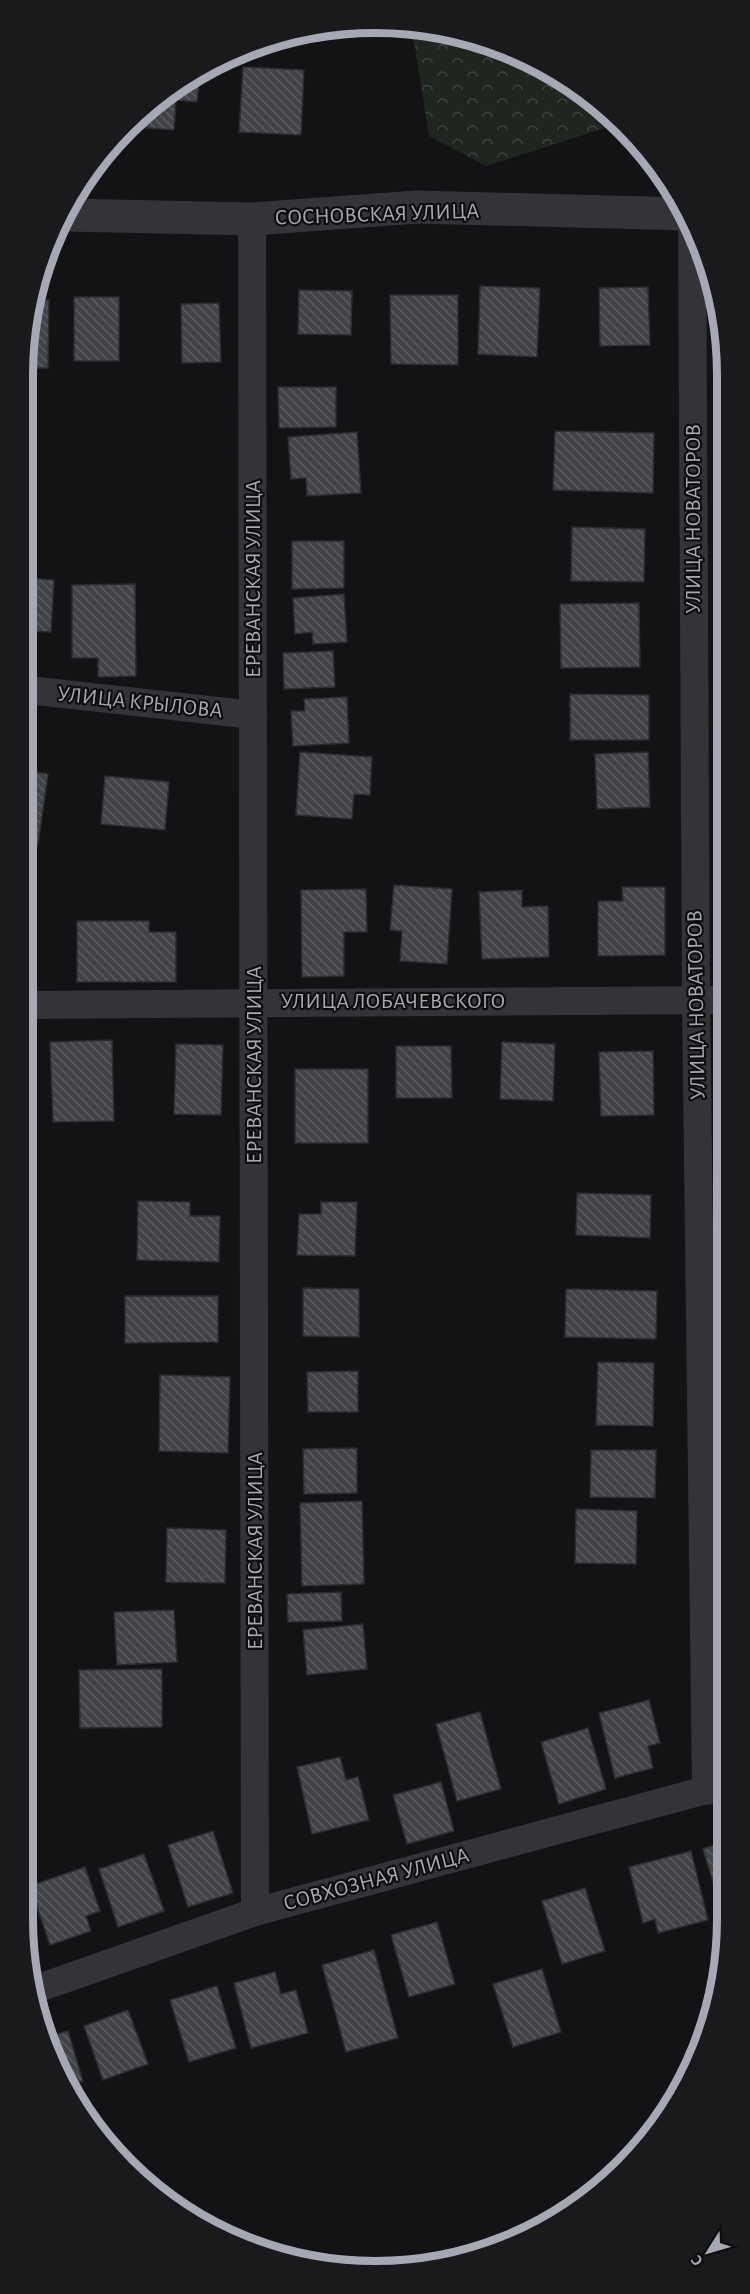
<svg xmlns="http://www.w3.org/2000/svg" width="750" height="2294" font-family="'Alegreya Sans',sans-serif">
  <style>
    .forest { fill: url(#forest-crowns) }
    .building { fill: url(#building-back-hatch); stroke: #2d2d30; stroke-width: 1.5 }
    .lines { fill: none; stroke-linecap: round; stroke-linejoin: round }
    .minor { stroke: #343438; stroke-width: 28 }
    .tertiary { stroke: #343438; stroke-width: 33 }
    .labels { text-anchor: middle; dominant-baseline: central; stroke-width: 4.5; stroke-linejoin: round; paint-order: stroke }
    .street-label { font-size: 22px; fill: #a6a9b3; stroke: #0e0e0f }
    .rim { fill: none; stroke: #a6a9b3; stroke-width: 8 }
  </style>
  <defs>
    <pattern id="forest-crowns" width="20" height="18" patternUnits="userSpaceOnUse" patternTransform="scale(1.5)"><rect width="20" height="18" fill="#1f2620"/><path d="M2 6a3 3 0 1 1 6 0M12 15a3 3 0 1 1 6 0" fill="none" stroke="#3d433e"/></pattern>
    <pattern id="building-back-hatch" width="6" height="6" patternUnits="userSpaceOnUse" patternTransform="scale(1.5)"><rect width="6" height="6" fill="#424347"/><path d="M-1 5l2 2M0 0l6 6M5-1l2 2" fill="none" stroke="#5a5b5f"/></pattern>
  </defs>
  <rect width="100%" height="100%" fill="#131214"/>
  <path class="forest" d="M412,29H444L551,70L621,123L486,166L429,136Z"/>
  <g class="building">
    <path d="M243,67L304,70L301,135L239,132Z"/>
    <path d="M200,73L197,102L176,100L174,130L134,127L179,82Z"/>
    <path d="M480,286L540,288L537,357L478,354Z"/>
    <path d="M648,287L650,345L600,346L599,288Z"/>
    <path d="M299,290L352,291L351,335L298,334Z"/>
    <path d="M390,295H458V365L391,364Z"/>
    <rect x="74" y="297" width="45" height="64"/>
    <path d="M32,300H49L48,368H29V306Z"/>
    <path d="M219,303L221,362L182,363L181,304Z"/>
    <path d="M278,387H336V427L279,428Z"/>
    <path d="M555,431L654,433L653,493L553,490Z"/>
    <path d="M357,432L361,493L307,496L306,478L291,479L288,437Z"/>
    <path d="M572,527L645,529L644,582L571,581Z"/>
    <path d="M292,541H344V588L292,589Z"/>
    <path d="M28,578L54,580L51,632L28,631Z"/>
    <path d="M135,584L136,676L98,677V658H72V585Z"/>
    <path d="M344,594L347,642L313,644L312,632L295,634L293,598Z"/>
    <path d="M639,603L640,667L561,668L560,604Z"/>
    <path d="M333,651L335,687L284,689L283,653Z"/>
    <path d="M570,694L649,695V740H570Z"/>
    <path d="M347,697L349,743L293,746L291,711H305L304,699Z"/>
    <path d="M300,752L372,757L370,795L354,794L352,819L296,815Z"/>
    <path d="M648,752L650,807L597,809L595,754Z"/>
    <path d="M27,771L48,774L38,845L27,844Z"/>
    <path d="M105,776L169,782L165,830L101,824Z"/>
    <path d="M394,885L452,889L447,964L400,961L402,931L390,930Z"/>
    <path d="M622,887H665V955L598,956V901H623Z"/>
    <path d="M366,889L367,932H344V976L302,977L301,890Z"/>
    <path d="M522,890V907L548,906L549,957L482,959L479,892Z"/>
    <path d="M77,921H149V932H176V982H77Z"/>
    <path d="M112,1040L114,1121L53,1122L50,1042Z"/>
    <path d="M502,1042L555,1044L553,1101L500,1099Z"/>
    <path d="M176,1044L223,1045L221,1115L174,1114Z"/>
    <path d="M396,1046H451L452,1098H396Z"/>
    <path d="M653,1051L654,1115L601,1116L599,1052Z"/>
    <rect x="295" y="1069" width="73" height="74"/>
    <path d="M577,1193L651,1195L650,1238L576,1235Z"/>
    <path d="M138,1201L190,1202V1216H220L219,1262L137,1260Z"/>
    <path d="M321,1202H357L355,1256L297,1255L299,1214H321Z"/>
    <path d="M303,1288L359,1289V1337L303,1336Z"/>
    <path d="M566,1289L657,1291L656,1339L565,1337Z"/>
    <path d="M125,1296H218V1342L125,1343Z"/>
    <path d="M598,1362L654,1363L653,1426L596,1425Z"/>
    <path d="M358,1371V1412H308L307,1372Z"/>
    <path d="M160,1375L230,1377L228,1453L159,1451Z"/>
    <path d="M357,1448V1493L304,1494L303,1449Z"/>
    <path d="M591,1450H656L655,1498L590,1497Z"/>
    <path d="M362,1501L364,1584L302,1586L300,1503Z"/>
    <path d="M576,1509L637,1511L636,1564L575,1563Z"/>
    <path d="M167,1528L226,1530L225,1583L166,1582Z"/>
    <path d="M341,1592L342,1621L288,1622L287,1594Z"/>
    <path d="M174,1610L177,1662L117,1665L114,1612Z"/>
    <path d="M363,1624L367,1669L307,1675L303,1630Z"/>
    <path d="M162,1669V1727L80,1728L79,1670Z"/>
    <path d="M649,1700L660,1743L648,1746L653,1768L615,1778L599,1713Z"/>
    <path d="M480,1712L501,1789L457,1801L436,1724Z"/>
    <path d="M588,1728L606,1789L559,1804L541,1742Z"/>
    <path d="M340,1757L346,1780L358,1777L369,1820L312,1834L297,1767Z"/>
    <path d="M441,1782L454,1831L407,1844L393,1795Z"/>
    <path d="M213,1831L233,1893L188,1907L168,1845Z"/>
    <path d="M721,1843V1905H720L703,1849Z"/>
    <path d="M691,1851L708,1920L658,1933L655,1919L643,1923L629,1867Z"/>
    <path d="M144,1854L164,1911L118,1927L99,1869Z"/>
    <path d="M85,1867L100,1911L86,1916L91,1931L50,1945L30,1886Z"/>
    <path d="M585,1888L605,1951L562,1964L542,1901Z"/>
    <path d="M437,1922L455,1984L409,1997L391,1935Z"/>
    <path d="M374,1950L398,2038L346,2052L322,1965Z"/>
    <path d="M542,1969L561,2032L513,2047L493,1984Z"/>
    <path d="M275,1972L281,1994L296,1990L308,2033L251,2048L234,1983Z"/>
    <path d="M217,1986L236,2048L189,2062L170,2000Z"/>
    <path d="M128,2010L148,2064L103,2080L84,2026Z"/>
    <path d="M68,2031L83,2081L69,2085L49,2054L46,2037Z"/>
  </g>
  <g class="lines">
    <g class="minor">
      <path d="M252,219L255,1912"/>
      <path d="M692,220L696,1000L706,1791"/>
      <path d="M28,690L253,715"/>
      <path d="M26,1005L723,1000"/>
      <path d="M36,1989L255,1912L721,1786"/>
    </g>
    <path class="tertiary" d="M67,215L252,219L417,207L687,214"/>
  </g>
  <g class="labels">
    <g class="street-label">
      <text transform="translate(377 214) rotate(-2)">СОСНОВСКАЯ УЛИЦА</text>
      <text transform="translate(693 519) rotate(-90)">УЛИЦА НОВАТОРОВ</text>
      <text transform="translate(253 579) rotate(-90)">ЕРЕВАНСКАЯ УЛИЦА</text>
      <text transform="translate(140 702) rotate(6)">УЛИЦА КРЫЛОВА</text>
      <text x="393" y="1001">УЛИЦА ЛОБАЧЕВСКОГО</text>
      <text transform="translate(696 1005) rotate(-91)">УЛИЦА НОВАТОРОВ</text>
      <text transform="translate(254 1065) rotate(-90)">ЕРЕВАНСКАЯ УЛИЦА</text>
      <text transform="translate(255 1551) rotate(-90)">ЕРЕВАНСКАЯ УЛИЦА</text>
      <text transform="translate(376 1879) rotate(-15)">СОВХОЗНАЯ УЛИЦА</text>
    </g>
  </g>
  <path d="M0 0H750V2294H0ZM375 33H375A342 342 0 0 1 717 375V1919A342 342 0 0 1 375 2261H375A342 342 0 0 1 33 1919V375A342 342 0 0 1 375 33Z" fill="#1a1a1c" fill-rule="evenodd"/>
  <path class="rim" d="M375 33H375A342 342 0 0 1 717 375V1919A342 342 0 0 1 375 2261H375A342 342 0 0 1 33 1919V375A342 342 0 0 1 375 33Z"/>
  <g transform="translate(708 2252) rotate(233)" stroke="#0e0e0f" stroke-width="4.5" paint-order="stroke">
  <path d="M0-4.5L10 22L0 15L-10 22Z" fill="#a6a9b3"/>
  <text y="-9" font-size="16" font-weight="bold" text-anchor="middle" fill="#a6a9b3">С</text>
  </g>
</svg>
